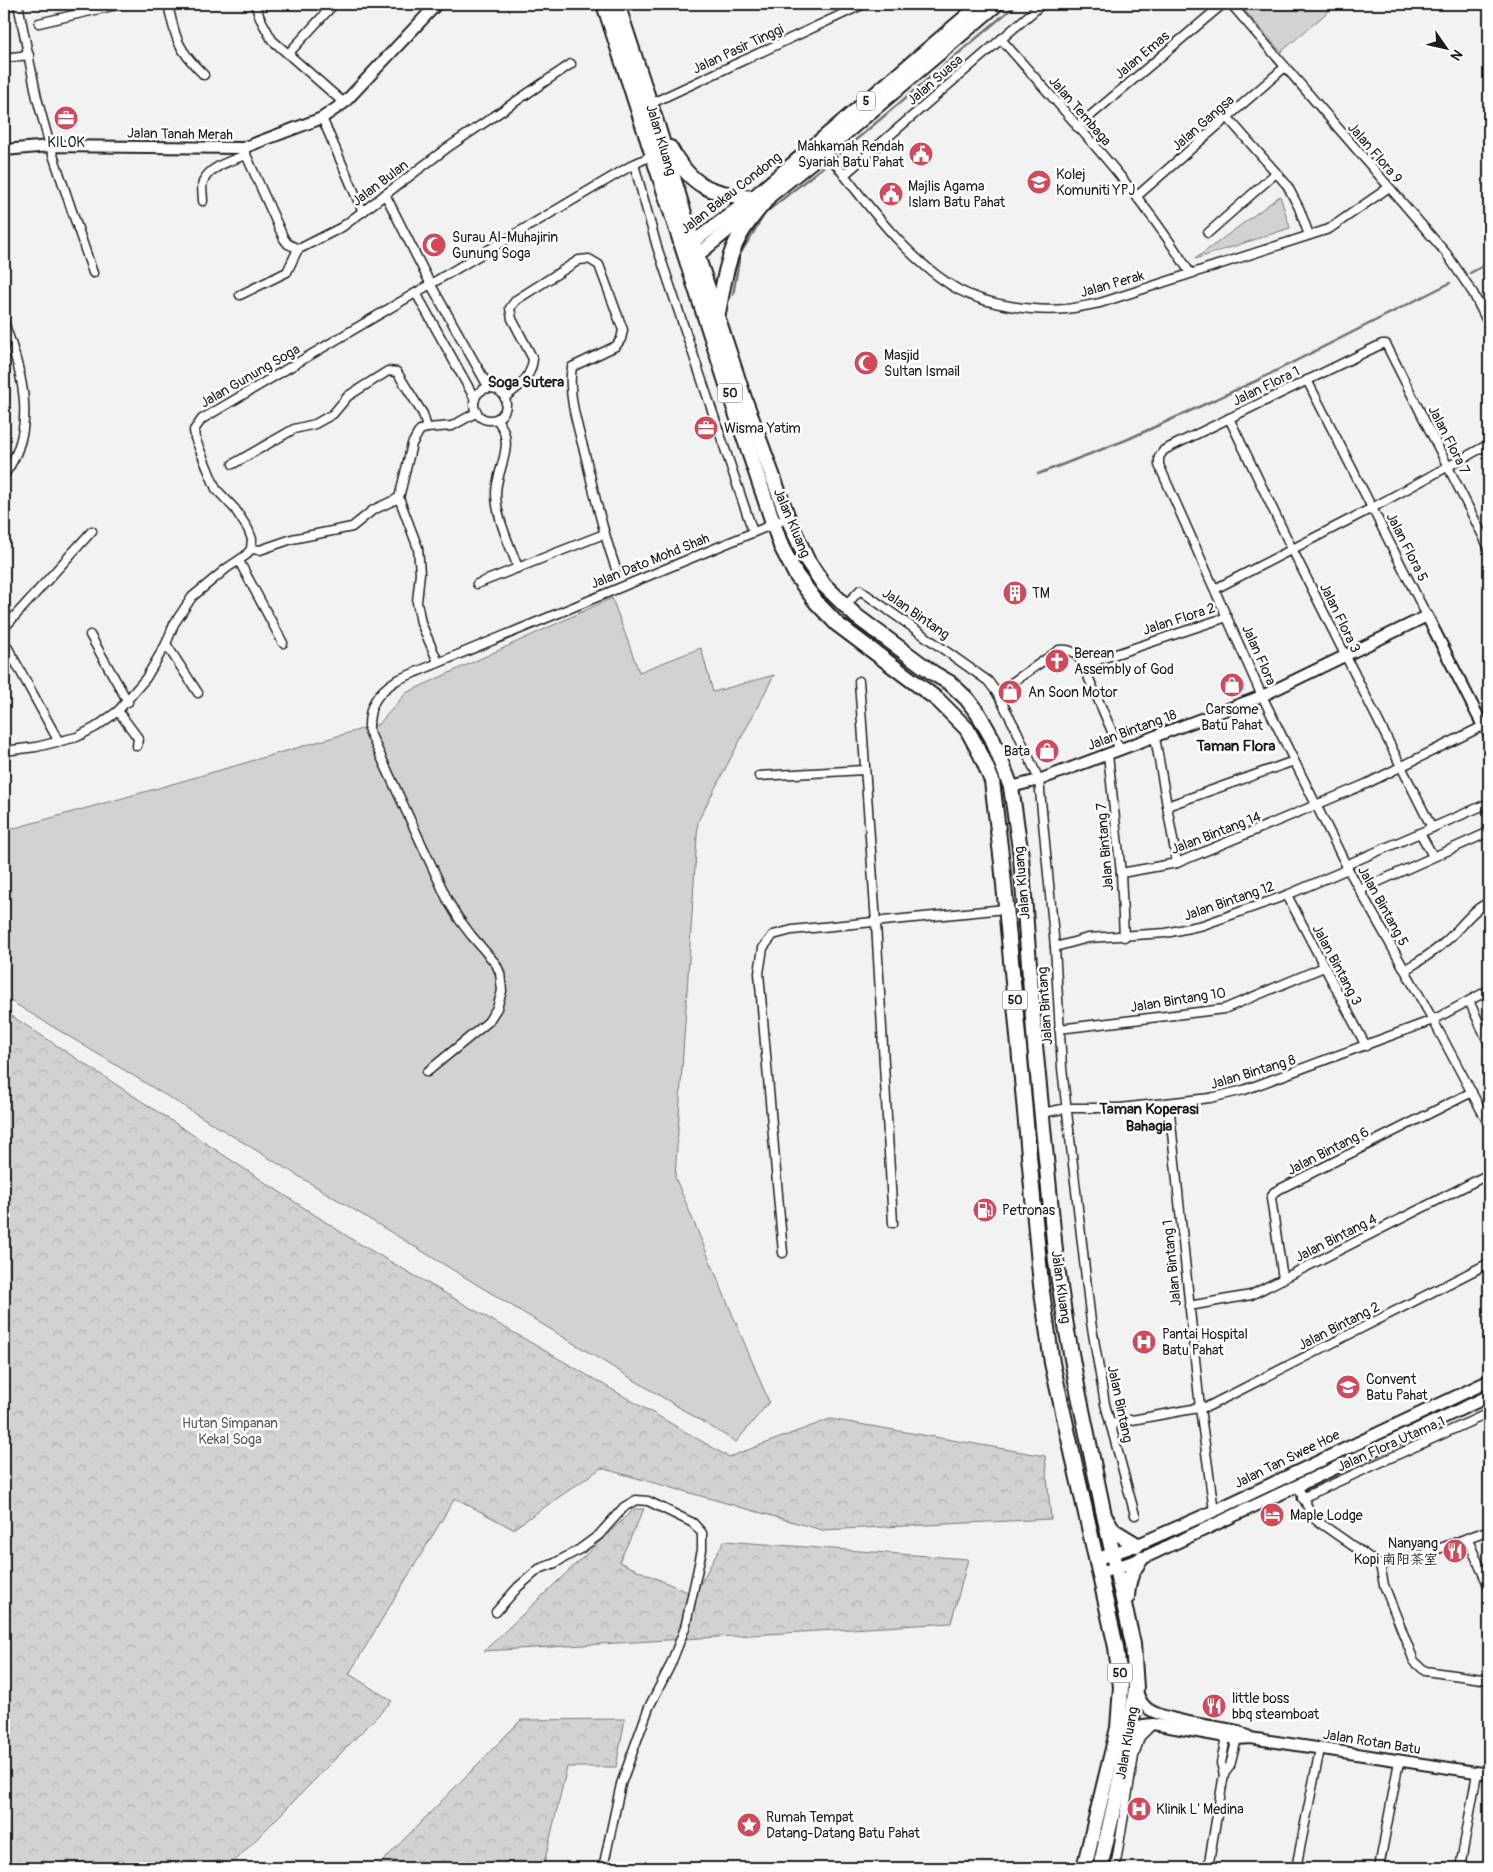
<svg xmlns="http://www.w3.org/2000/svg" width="1493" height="1872" font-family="Pangolin,'LXGW WenKai TC',sans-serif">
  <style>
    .green { fill: #d2d2d2; stroke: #777 }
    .forest { fill: url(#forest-crowns); stroke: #777 }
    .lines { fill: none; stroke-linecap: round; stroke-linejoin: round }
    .stream { stroke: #707070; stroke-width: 2.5 }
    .minor-casing { stroke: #1c1c1c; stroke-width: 11 }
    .tertiary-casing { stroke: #1c1c1c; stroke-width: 14 }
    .secondary-casing { stroke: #1c1c1c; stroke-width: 15 }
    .primary-casing { stroke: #1c1c1c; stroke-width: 16 }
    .trunk-casing { stroke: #1c1c1c; stroke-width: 18 }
    .minor { stroke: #fff; stroke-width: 8 }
    .tertiary { stroke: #fff; stroke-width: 10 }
    .secondary { stroke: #fff; stroke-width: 11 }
    .primary { stroke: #fff; stroke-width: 12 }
    .trunk { stroke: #fff; stroke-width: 14 }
    .labels { text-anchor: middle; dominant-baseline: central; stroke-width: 5; stroke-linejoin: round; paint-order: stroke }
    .shield { fill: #fff; stroke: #606060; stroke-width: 1 }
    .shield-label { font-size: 12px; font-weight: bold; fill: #1c1c1c }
    .street-label { font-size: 14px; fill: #1c1c1c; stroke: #fff }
    .poi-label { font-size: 14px; fill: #1c1c1c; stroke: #fff; text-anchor: start }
    .park-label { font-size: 14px; fill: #5c5c5c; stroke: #fff }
    .neighbourhood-label { font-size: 15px; font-weight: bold; fill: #1c1c1c; stroke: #fff }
  </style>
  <defs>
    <pattern id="forest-crowns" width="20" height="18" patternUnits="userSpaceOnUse" patternTransform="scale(1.25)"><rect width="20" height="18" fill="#d2d2d2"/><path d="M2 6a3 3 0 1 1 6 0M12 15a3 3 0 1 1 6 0" fill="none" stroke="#b4b4b4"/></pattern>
  </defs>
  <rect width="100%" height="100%" fill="#f2f2f2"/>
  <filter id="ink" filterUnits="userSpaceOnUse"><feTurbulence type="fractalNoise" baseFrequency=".02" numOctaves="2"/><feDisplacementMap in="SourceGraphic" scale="10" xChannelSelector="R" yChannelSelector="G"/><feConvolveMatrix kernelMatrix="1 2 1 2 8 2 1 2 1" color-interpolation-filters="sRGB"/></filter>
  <g filter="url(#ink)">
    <g class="green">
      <path d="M1239,4H1337L1281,52Z"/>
      <path d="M1280,196L1290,228L1195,259Z"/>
      <path d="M612,598L639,672L701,648L713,692L774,675L698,821L675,1177L769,1402L736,1442L4,997V831L155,789L379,724L406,693Z"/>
    </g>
    <g class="forest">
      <path d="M4,1011L353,1240L729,1457L830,1419L1045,1456L1051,1519L822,1530L601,1468L513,1529L455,1498L349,1674L392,1701L228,1868H4Z"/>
      <path d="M634,1509H644L619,1562L694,1595L724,1541L968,1559L951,1623L484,1651Z"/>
      <path d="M625,1719L616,1767H567L543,1868H376L521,1720Z"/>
    </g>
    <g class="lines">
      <g class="stream">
        <path d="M839,154L1017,4"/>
        <path d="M1470,273L1489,263"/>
        <path d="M733,295L740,254L765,213L824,166"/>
        <path d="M1038,474L1126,440L1258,380L1450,283"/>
      </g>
      <defs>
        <g id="minor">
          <path d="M18,4L37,98L50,146L93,273"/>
          <path d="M168,4C175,38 178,50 204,75"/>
          <path d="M255,4L260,18L272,40L344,103"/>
          <path d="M1231,4L1446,253L1473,293L1489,325"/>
          <path d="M39,23L121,4"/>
          <path d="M1001,39C1067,115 1138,188 1190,273"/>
          <path d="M288,54L334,4"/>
          <path d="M4,58L29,55"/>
          <path d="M650,104L864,4"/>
          <path d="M322,118L363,212"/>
          <path d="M1228,118L1287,185L1299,208L1309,235"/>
          <path d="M1077,127L1223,4"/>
          <path d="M243,148L284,239L288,244L299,249L342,227L447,148L571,64"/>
          <path d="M825,150C861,197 907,261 959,290C987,305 1034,312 1066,309C1077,308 1088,305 1100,303L1329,229L1388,188"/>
          <path d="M634,164L657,247L753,532"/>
          <path d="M844,175L1042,4"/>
          <path d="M385,194L431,285L489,388"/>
          <path d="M1137,196L1285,67"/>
          <path d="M203,201C203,195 201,187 203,182C208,167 233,160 246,155"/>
          <path d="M1208,233L1276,173"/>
          <path d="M416,293L475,399"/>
          <path d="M240,295L287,272L298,249"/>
          <path d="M4,322C22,372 39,428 4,475"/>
          <path d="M1307,380L1427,616"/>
          <circle cx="490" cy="404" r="16"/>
          <path d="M505,397C519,387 531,378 533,359L512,319L510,308L516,300L579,260L589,259L599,265L623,330L621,339L616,346L572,367C567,394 578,428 585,454C594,493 603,532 616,569"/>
          <path d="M1229,418L1292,549L1432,828"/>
          <path d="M497,419C499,423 503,428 504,432C511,451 496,474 496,493C496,518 510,545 518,568"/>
          <path d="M233,464L294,429L315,424L333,414L348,396L388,371L397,372L400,377L423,414L427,428"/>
          <path d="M1489,548L1386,344H1382L1164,450L1159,457V465L1262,696L1348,869L1433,1020L1489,1125"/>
          <path d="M251,549L260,550L292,539L352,527L373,510L399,498"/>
          <path d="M239,561L283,643"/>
          <path d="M477,584L604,534"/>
          <path d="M1215,589L1372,508L1489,444"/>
          <path d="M845,606L860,590L988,681L997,693L1017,731L1039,780L1055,947L1062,1068L1091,1322L1105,1404L1135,1515"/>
          <path d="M4,628L92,531"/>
          <path d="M90,635L128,702"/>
          <path d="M4,641L59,742"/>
          <path d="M166,644L198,693"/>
          <path d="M438,662L421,623L417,602L420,573L418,548L399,498L412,444L420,430L427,428L452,426L477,412"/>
          <path d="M1083,665L1227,617"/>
          <path d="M859,681L876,923L893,1223"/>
          <path d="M997,693L1059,650C1072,648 1077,654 1083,665L1120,750"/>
          <path d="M118,711L138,738L137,746"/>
          <path d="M1155,737L1177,863"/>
          <path d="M4,751L36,747L77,737L96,727L118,711L146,678L166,644L174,624L192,597L227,568L245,556L251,549L252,539L248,529L235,509L216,489L195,438L194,430L202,419L634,164L653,155"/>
          <path d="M1108,755L1121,873L1124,937"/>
          <path d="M759,776L864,770"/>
          <path d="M1167,806L1294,761"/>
          <path d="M1420,833L1433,856"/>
          <path d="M1346,865L1489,803"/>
          <path d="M1121,873L1177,863L1366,784L1483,726L1489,737"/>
          <path d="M1360,890L1489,832"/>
          <path d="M1287,895L1366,1046"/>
          <path d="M1055,947L1088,938L1166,933L1203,925L1287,895L1348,869"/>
          <path d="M1405,970C1419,961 1434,953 1446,941C1458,931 1475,906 1489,903"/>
          <path d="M1469,1001L1489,1044"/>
          <path d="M1059,1029L1224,1009L1324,967"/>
          <path d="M427,1072L488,1022L497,1008L502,991L500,973L496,964L471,935L459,919L448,901L369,731C368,706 376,693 397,680L788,518"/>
          <path d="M1169,1103L1200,1408L1214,1511"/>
          <path d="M1042,1113L1068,1108H1120L1210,1098L1244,1090L1433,1020L1489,990"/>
          <path d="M783,1253L759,973L763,948L773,935L792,930L1005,909"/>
          <path d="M1283,1279L1271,1198L1274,1192L1472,1092"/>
          <path d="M1189,1306L1251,1295L1489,1174"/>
          <path d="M1110,1424L1209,1406L1489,1263"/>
          <path d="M1297,1485L1313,1518L1380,1565"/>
          <path d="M1302,1498L1489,1413"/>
          <path d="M1489,1530L1422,1555L1380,1565L1384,1585L1414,1661L1425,1671L1489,1680"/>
          <path d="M1467,1538L1489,1587"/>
          <path d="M496,1612L518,1587L539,1569L555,1563L580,1549L599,1535L624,1507L636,1500L648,1501L693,1523L702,1533V1550L685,1628L670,1666L649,1707L621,1784L603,1868"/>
          <path d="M1224,1774L1230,1766L1238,1734"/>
          <path d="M1115,1868L1134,1756L1140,1737L1153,1724"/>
          <path d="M1208,1868L1224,1774L1221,1763L1227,1733"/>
          <path d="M1296,1868L1320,1749"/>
          <path d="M1379,1868L1399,1761"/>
          <path d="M1460,1868L1477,1773"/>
        </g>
        <g id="tertiary">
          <path d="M4,150L50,146L243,148L322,118L344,103L437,4"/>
          <path d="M1011,787L1039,780L1262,696L1427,616L1483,726L1489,723"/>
          <path d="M1136,1689C1138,1695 1140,1701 1145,1706C1157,1720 1218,1726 1238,1731L1249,1737"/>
          <path d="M1130,1736L1143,1725L1153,1724L1237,1739L1250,1738L1489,1774"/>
        </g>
        <g id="secondary">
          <path d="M1097,1559L1137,1545L1214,1511L1489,1381"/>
          <path d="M1100,1573L1141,1559L1489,1396"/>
        </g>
        <g id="primary">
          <path d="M685,248L752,198L980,4"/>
          <path d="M689,262L812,162L998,4"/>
        </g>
        <g id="trunk">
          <path d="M604,4L740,425L781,546L796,575L817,603L837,624L938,700L967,729L981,755L992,781L1002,863L1041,1285L1052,1363L1116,1647L1121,1687L1118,1728L1084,1868"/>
          <path d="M617,4L658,128L693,243L744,398L788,518L807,560L824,585L856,616L933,673L950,683L967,699L979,715L992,738L1011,787L1021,856L1035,1045L1056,1261L1066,1326L1077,1386L1104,1515L1133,1644L1136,1688L1130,1736L1100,1868"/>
          <path d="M670,148C691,186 709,193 752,198"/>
          <path d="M718,313C723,288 726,260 739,237C746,223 757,211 767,199"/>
          <path d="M1107,1520L1114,1531L1137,1545"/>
          <path d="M1127,1597C1128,1581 1131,1571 1141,1559"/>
        </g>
      </defs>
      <use href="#minor" class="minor-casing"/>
      <use href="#tertiary" class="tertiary-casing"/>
      <use href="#secondary" class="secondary-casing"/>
      <use href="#primary" class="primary-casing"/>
      <use href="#trunk" class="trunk-casing"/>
      <use href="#minor" class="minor"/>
      <use href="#tertiary" class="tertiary"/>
      <use href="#secondary" class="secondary"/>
      <use href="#primary" class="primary"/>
      <use href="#trunk" class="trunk"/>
    </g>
  </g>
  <defs>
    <symbol id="office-disc" viewBox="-11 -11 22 22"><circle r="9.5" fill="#d1495b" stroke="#fff"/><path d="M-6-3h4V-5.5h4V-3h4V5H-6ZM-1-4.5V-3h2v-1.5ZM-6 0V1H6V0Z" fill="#fff"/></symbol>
    <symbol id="civic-disc" viewBox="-11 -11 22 22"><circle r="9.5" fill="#d1495b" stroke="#fff"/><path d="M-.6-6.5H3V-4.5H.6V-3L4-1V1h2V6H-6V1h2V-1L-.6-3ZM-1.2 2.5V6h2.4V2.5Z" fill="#fff"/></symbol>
    <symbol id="university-disc" viewBox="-11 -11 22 22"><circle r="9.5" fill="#d1495b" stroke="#fff"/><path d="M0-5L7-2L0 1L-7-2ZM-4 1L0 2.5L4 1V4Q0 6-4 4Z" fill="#fff"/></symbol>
    <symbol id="mosque-disc" viewBox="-11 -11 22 22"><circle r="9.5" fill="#d1495b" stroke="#fff"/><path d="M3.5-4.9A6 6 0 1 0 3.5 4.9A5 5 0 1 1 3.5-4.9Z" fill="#fff"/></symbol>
    <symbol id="building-disc" viewBox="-11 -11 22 22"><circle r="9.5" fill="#d1495b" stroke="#fff"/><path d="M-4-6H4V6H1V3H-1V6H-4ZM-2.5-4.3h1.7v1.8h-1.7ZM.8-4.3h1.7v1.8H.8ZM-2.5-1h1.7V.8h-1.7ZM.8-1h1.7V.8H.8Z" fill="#fff"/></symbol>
    <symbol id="church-disc" viewBox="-11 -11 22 22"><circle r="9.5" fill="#d1495b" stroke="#fff"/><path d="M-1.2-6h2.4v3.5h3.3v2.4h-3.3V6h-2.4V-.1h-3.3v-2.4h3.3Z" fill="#fff"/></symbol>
    <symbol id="shop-disc" viewBox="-11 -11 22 22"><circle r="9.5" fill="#d1495b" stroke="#fff"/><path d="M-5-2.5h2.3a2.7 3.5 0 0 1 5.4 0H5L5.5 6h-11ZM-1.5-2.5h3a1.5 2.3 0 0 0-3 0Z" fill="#fff"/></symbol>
    <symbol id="fuel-disc" viewBox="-11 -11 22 22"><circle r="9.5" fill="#d1495b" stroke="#fff"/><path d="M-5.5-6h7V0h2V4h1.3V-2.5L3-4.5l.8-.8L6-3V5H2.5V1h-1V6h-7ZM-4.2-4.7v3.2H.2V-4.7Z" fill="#fff"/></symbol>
    <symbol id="hospital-disc" viewBox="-11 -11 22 22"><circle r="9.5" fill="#d1495b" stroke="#fff"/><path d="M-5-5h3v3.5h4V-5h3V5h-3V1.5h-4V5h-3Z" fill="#fff"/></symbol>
    <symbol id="school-disc" viewBox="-11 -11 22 22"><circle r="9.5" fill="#d1495b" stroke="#fff"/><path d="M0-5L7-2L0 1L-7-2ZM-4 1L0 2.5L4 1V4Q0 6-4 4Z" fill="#fff"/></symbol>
    <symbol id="hotel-disc" viewBox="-11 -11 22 22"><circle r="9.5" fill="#d1495b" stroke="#fff"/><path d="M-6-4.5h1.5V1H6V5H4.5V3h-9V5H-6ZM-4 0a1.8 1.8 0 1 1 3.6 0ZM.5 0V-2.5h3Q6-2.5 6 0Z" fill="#fff"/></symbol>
    <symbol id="restaurant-disc" viewBox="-11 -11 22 22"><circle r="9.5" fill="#d1495b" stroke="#fff"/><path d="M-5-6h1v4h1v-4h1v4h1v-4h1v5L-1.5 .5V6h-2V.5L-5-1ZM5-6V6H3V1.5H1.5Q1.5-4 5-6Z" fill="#fff"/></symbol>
    <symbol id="sight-disc" viewBox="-11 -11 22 22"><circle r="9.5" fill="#d1495b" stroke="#fff"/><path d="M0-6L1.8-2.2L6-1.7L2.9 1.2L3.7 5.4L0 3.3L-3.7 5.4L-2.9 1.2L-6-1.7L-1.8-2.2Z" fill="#fff"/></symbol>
  </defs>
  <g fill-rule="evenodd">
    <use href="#office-disc" x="52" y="104" width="28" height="28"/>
    <use href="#civic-disc" x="907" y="140" width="28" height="28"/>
    <use href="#university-disc" x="1025" y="168" width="28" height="28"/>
    <use href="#civic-disc" x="877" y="180" width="28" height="28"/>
    <use href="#mosque-disc" x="420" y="231" width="28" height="28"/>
    <use href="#mosque-disc" x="852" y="349" width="28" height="28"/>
    <use href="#office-disc" x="692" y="414" width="28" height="28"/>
    <use href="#building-disc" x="1001" y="579" width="28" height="28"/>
    <use href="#church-disc" x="1043" y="647" width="28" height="28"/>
    <use href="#shop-disc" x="1218" y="671" width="28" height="28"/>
    <use href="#shop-disc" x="996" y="678" width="28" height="28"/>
    <use href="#shop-disc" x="1033" y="737" width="28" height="28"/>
    <use href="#fuel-disc" x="971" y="1196" width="28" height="28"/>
    <use href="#hospital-disc" x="1130" y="1328" width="28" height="28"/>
    <use href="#school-disc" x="1334" y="1373" width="28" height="28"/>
    <use href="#hotel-disc" x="1258" y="1501" width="28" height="28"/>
    <use href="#restaurant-disc" x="1441" y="1537" width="28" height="28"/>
    <use href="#restaurant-disc" x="1200" y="1692" width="28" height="28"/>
    <use href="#hospital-disc" x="1125" y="1795" width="28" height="28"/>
    <use href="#sight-disc" x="735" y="1811" width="28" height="28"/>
  </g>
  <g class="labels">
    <g class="shield">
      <rect x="857" y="91.5" width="18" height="19" rx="4"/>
      <rect x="717.5" y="383.5" width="25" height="19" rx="4"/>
      <rect x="1002.5" y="990.5" width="25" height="19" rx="4"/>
      <rect x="1107.5" y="1663.5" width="25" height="19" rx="4"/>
    </g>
    <g class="shield-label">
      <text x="866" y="101">5</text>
      <text x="730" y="393">50</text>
      <text x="1015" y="1000">50</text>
      <text x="1120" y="1673">50</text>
    </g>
    <g class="street-label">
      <text transform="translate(738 49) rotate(-25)">Jalan Pasir Tinggi</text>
      <text transform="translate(1142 55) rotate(-40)">Jalan Emas</text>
      <text transform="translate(935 80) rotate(-41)">Jalan Suasa</text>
      <text transform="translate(1080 111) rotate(49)">Jalan Tembaga</text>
      <text transform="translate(1203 123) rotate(-41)">Jalan Gangsa</text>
      <text transform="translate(180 134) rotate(1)">Jalan Tanah Merah</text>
      <text transform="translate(661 140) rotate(73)">Jalan Kluang</text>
      <text transform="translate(1375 153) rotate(49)">Jalan Flora 9</text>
      <text transform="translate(380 183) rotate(-37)">Jalan Bulan</text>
      <text transform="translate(731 193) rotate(-38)">Jalan Bakau Condong</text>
      <text transform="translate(1112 284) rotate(-16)">Jalan Perak</text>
      <text transform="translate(250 376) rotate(-30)">Jalan Gunung Soga</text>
      <text transform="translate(1266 386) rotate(-26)">Jalan Flora 1</text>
      <text transform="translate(1449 440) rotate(63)">Jalan Flora 7</text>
      <text transform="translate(792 523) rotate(67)">Jalan Kluang</text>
      <text transform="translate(1407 547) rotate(63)">Jalan Flora 5</text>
      <text transform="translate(650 561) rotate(-22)">Jalan Dato Mohd Shah</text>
      <text transform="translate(916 614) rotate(35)">Jalan Bintang</text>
      <text transform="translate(1340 618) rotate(64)">Jalan Flora 3</text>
      <text transform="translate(1179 619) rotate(-18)">Jalan Flora 2</text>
      <text transform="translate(1259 655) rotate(66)">Jalan Flora</text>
      <text transform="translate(1132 730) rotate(-20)">Jalan Bintang 18</text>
      <text transform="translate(1216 833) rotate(-21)">Jalan Bintang 14</text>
      <text transform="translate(1105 847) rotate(-95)">Jalan Bintang 7</text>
      <text transform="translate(1022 883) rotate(-95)">Jalan Kluang</text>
      <text transform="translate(1229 901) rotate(-19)">Jalan Bintang 12</text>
      <text transform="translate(1383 906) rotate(61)">Jalan Bintang 5</text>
      <text transform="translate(1337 965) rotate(62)">Jalan Bintang 3</text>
      <text transform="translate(1178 1000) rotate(-9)">Jalan Bintang 10</text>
      <text transform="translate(1045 1006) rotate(-94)">Jalan Bintang</text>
      <text transform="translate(1253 1072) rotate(-17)">Jalan Bintang 8</text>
      <text transform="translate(1328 1151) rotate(-27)">Jalan Bintang 6</text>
      <text transform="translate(1336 1238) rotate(-27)">Jalan Bintang 4</text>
      <text transform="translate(1172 1263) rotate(-96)">Jalan Bintang 1</text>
      <text transform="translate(1061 1287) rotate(82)">Jalan Kluang</text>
      <text transform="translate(1339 1326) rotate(-27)">Jalan Bintang 2</text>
      <text transform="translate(1120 1404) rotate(78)">Jalan Bintang</text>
      <text transform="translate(1391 1444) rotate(-24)">Jalan Flora Utama 1</text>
      <text transform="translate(1287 1459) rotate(-26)">Jalan Tan Swee Hoe</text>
      <text transform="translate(1372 1742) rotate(9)">Jalan Rotan Batu</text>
      <text transform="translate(1127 1743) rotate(-80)">Jalan Kluang</text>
    </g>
    <g class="poi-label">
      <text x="66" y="142" text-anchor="middle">KILOK</text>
      <text x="904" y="146" text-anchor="end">Mahkamah Rendah<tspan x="904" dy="16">Syariah Batu Pahat</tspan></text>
      <text x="1056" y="174">Kolej<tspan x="1056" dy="16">Komuniti YPJ</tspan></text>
      <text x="908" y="186">Majlis Agama<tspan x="908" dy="16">Islam Batu Pahat</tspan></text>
      <text x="452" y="237">Surau Al-Muhajirin<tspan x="452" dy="16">Gunung Soga</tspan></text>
      <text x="884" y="355">Masjid<tspan x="884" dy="16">Sultan Ismail</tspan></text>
      <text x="724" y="428">Wisma Yatim</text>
      <text x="1032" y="593">TM</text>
      <text x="1074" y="653">Berean<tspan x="1074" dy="16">Assembly of God</tspan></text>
      <text x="1028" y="692">An Soon Motor</text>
      <text x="1232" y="709" text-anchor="middle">Carsome<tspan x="1232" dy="16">Batu Pahat</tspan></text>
      <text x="1030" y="751" text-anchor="end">Bata</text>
      <text x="1002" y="1210">Petronas</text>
      <text x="1162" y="1334">Pantai Hospital<tspan x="1162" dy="16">Batu Pahat</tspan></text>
      <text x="1366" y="1379">Convent<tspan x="1366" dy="16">Batu Pahat</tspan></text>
      <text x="1290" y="1515">Maple Lodge</text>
      <text x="1438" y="1543" text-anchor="end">Nanyang<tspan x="1438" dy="16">Kopi 南阳茶室</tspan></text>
      <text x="1232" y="1698">little boss<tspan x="1232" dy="16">bbq steamboat</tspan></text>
      <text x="1156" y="1809">Klinik L' Medina</text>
      <text x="766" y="1817">Rumah Tempat<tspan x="766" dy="16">Datang-Datang Batu Pahat</tspan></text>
    </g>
    <g class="park-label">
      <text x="230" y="1423">Hutan Simpanan<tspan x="230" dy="16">Kekal Soga</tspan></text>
    </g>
    <g class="neighbourhood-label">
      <text x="526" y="382">Soga Sutera</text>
      <text x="1236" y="746">Taman Flora</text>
      <text x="1149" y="1109">Taman Koperasi<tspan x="1149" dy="17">Bahagia</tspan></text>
    </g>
  </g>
  <rect width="1493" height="1872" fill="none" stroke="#fff" stroke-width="20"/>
  <rect x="10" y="10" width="1473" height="1852" fill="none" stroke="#1c1c1c" stroke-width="2" filter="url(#ink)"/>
  <g transform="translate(1446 48) rotate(124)" stroke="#ffffff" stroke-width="4" paint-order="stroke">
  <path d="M0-4L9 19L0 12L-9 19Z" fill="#1c1c1c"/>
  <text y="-8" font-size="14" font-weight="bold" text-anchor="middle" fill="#1c1c1c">N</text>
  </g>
</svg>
